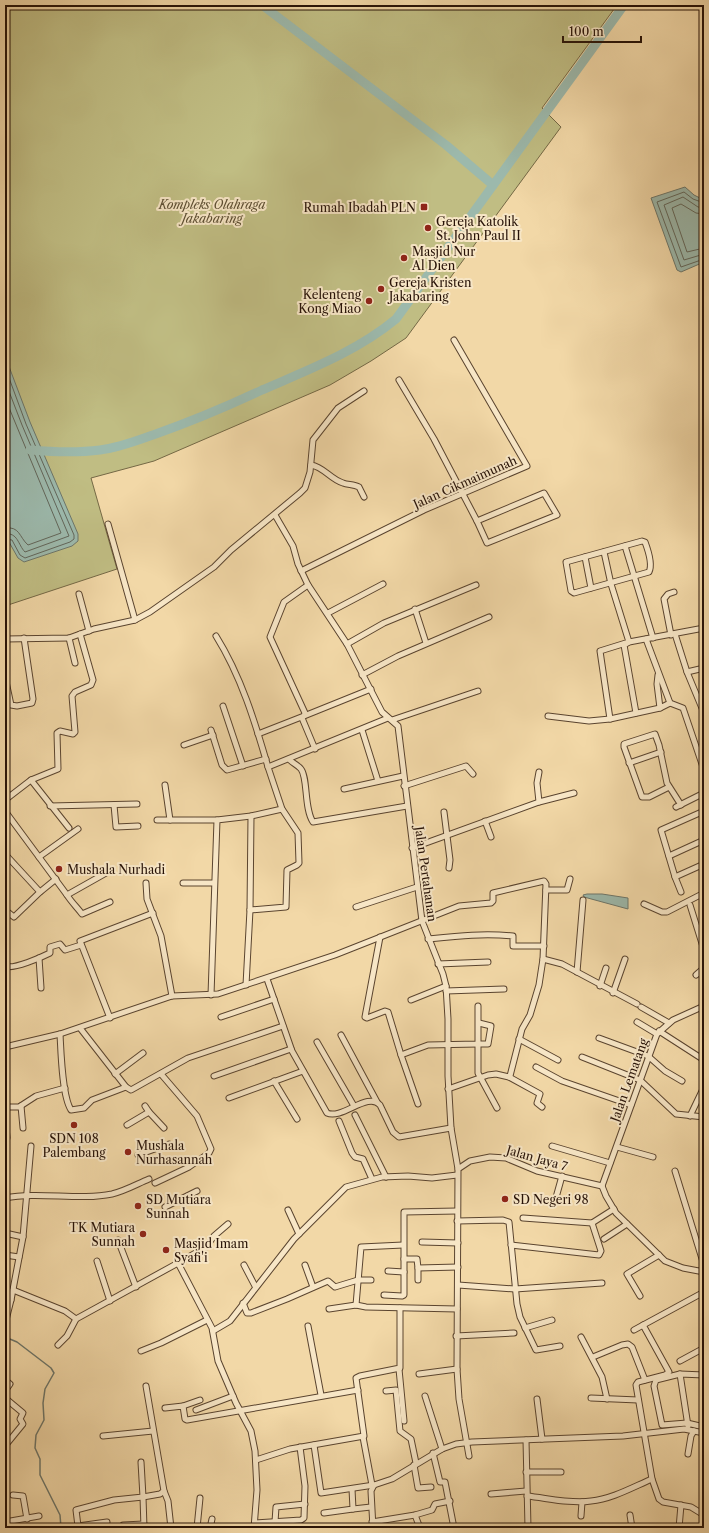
<svg xmlns="http://www.w3.org/2000/svg" width="709" height="1533" font-family="'Libre Caslon Text',serif">
  <style>
    .green { fill: #c0bd83; stroke: #746845 }
    .water { fill: #9cb9ac; stroke: #6d766a }
    .lines { fill: none; stroke-linecap: round; stroke-linejoin: round }
    .shore { stroke: #62665a; stroke-width: 1 }
    .stream { stroke: #6d766a; stroke-width: 1.5 }
    .river { stroke: #9cb9ac; stroke-width: 9 }
    .minor-casing { stroke: #5a442f; stroke-width: 7 }
    .minor { stroke: #f7e6c6; stroke-width: 5 }
    .poi-dot { fill: #8f2418; stroke: #f7e6c6; stroke-width: 1.5 }
    .labels { text-anchor: middle; dominant-baseline: central; stroke-width: 4; stroke-linejoin: round; paint-order: stroke }
    .park-label { font-size: 12px; font-style: italic; fill: #5d4e32; stroke: #f7e6c6 }
    .poi-label { font-size: 12px; fill: #271207; stroke: #f7e6c6; text-anchor: start }
    .street-label { font-size: 12px; fill: #271207; stroke: #f7e6c6 }
  </style>
  <rect width="100%" height="100%" fill="#f2d8a7"/>
  <filter id="stains"><feTurbulence type="fractalNoise" baseFrequency=".005" numOctaves="4"/><feColorMatrix values="0 0 0 0 .2 0 0 0 0 .09 0 0 0 0 .02 0 0 0 .5 -.17"/></filter>
  <radialGradient id="worn" r=".72"><stop offset=".6" stop-color="#630" stop-opacity="0"/><stop offset="1" stop-color="#630" stop-opacity=".3"/></radialGradient>
  <path class="green" d="M5,5H617L542,108L561,127L406,338L371,361L330,385L154,461L91,478L117,569L5,606Z"/>
  <g class="water">
    <path d="M685,187L694,195L704,200V262L681,272L677,270L651,198Z"/>
    <path d="M5,356L30,422L78,534V541L72,546L24,562L18,558L9,542L5,543Z"/>
    <path d="M587,894H602L628,898V909L584,897L583,895Z"/>
  </g>
  <g class="lines">
    <g class="shore">
      <path d="M704,203L693,199L684,192L657,202L681,267L704,259"/>
      <path d="M704,208L698,207L683,197L664,205L684,260L704,254"/>
      <path d="M704,214L696,213L681,204L672,208L687,252L704,248"/>
      <path d="M5,367L26,424L74,535V539L70,542L25,558L20,555L12,540L5,539"/>
      <path d="M5,381L22,425L69,536L25,552C18,545 18,532 5,534"/>
      <path d="M5,398L61,533L28,545C19,537 20,526 5,528"/>
    </g>
    <path class="stream" d="M5,1337L17,1342L51,1368L54,1373L45,1389L43,1403L44,1420L36,1435L35,1448L40,1459V1475L60,1515L61,1528"/>
    <g class="river">
      <path d="M262,5L446,145L493,185"/>
      <path d="M30,450C53,452 77,453 100,450C118,448 136,441 153,435C190,422 226,407 262,390C308,370 356,352 396,319L624,5"/>
    </g>
    <defs>
      <g id="minor">
        <path d="M399,380L434,439L477,521"/>
        <path d="M311,465C324,467 330,479 343,483C348,485 354,484 359,487L364,497"/>
        <path d="M544,493L557,515L487,543L477,521Z"/>
        <path d="M275,515L293,546L298,564L308,585L347,644L382,712L398,726L422,921L443,974L446,986L448,1019V1076L451,1128L458,1169"/>
        <path d="M108,524L135,620"/>
        <path d="M642,541L645,542C648,550 653,564 649,572L574,593L571,591L566,562Z"/>
        <path d="M625,546L653,638"/>
        <path d="M604,552L611,584L629,642L600,651L610,719L660,708L670,703"/>
        <path d="M585,557L591,588"/>
        <path d="M301,571L424,510L527,466L454,340"/>
        <path d="M79,594L89,631"/>
        <path d="M415,609L426,643"/>
        <path d="M328,613L383,584"/>
        <path d="M675,634L687,672L704,713"/>
        <path d="M671,635L664,599L668,594L674,592"/>
        <path d="M216,636C241,676 255,722 268,767"/>
        <path d="M69,638L75,663"/>
        <path d="M5,639L69,638L94,629L135,620L150,612L214,567L231,550L300,493L305,488L310,472L313,440L338,408L364,391"/>
        <path d="M646,639L670,703L683,708L704,770"/>
        <path d="M347,644L384,623L476,585"/>
        <path d="M687,672L704,668"/>
        <path d="M362,675L398,656L489,617"/>
        <path d="M658,675L657,684L660,708"/>
        <path d="M5,677L11,705L17,706L32,703L33,699L24,638"/>
        <path d="M698,697L704,696"/>
        <path d="M223,706L243,766"/>
        <path d="M636,713L624,645L629,642L704,628"/>
        <path d="M304,716L371,689"/>
        <path d="M548,716L589,721L610,719"/>
        <path d="M302,718L315,749"/>
        <path d="M392,720L478,691"/>
        <path d="M211,730L222,765L227,770L266,759"/>
        <path d="M362,730L378,781"/>
        <path d="M258,734L304,716L305,713L270,637L284,602L308,585"/>
        <path d="M184,745L213,735"/>
        <path d="M289,759C292,763 298,765 301,769C308,778 304,809 313,822L407,806"/>
        <path d="M629,763L661,752"/>
        <path d="M31,780L69,828"/>
        <path d="M5,785L8,797"/>
        <path d="M165,785L170,820"/>
        <path d="M404,786L466,766L473,774"/>
        <path d="M669,787L649,797H642L624,747V744L655,734L659,745L667,783L681,805"/>
        <path d="M344,789L403,776"/>
        <path d="M5,800L31,780L58,769L57,733L60,731L73,734L75,732L72,696L75,692L91,685L93,680L80,634"/>
        <path d="M539,802L574,793"/>
        <path d="M114,805L116,827L138,826"/>
        <path d="M50,806L137,804"/>
        <path d="M676,807L704,793"/>
        <path d="M5,811L67,895L106,873"/>
        <path d="M704,811L661,830L675,877L704,864"/>
        <path d="M444,812L450,860L449,868"/>
        <path d="M157,820H217"/>
        <path d="M485,821L491,837"/>
        <path d="M412,848L539,802L537,783L539,772"/>
        <path d="M5,854L40,892"/>
        <path d="M669,856L704,840"/>
        <path d="M39,857L78,829"/>
        <path d="M675,877L681,892"/>
        <path d="M146,883L147,899L161,936L172,996"/>
        <path d="M183,883H214"/>
        <path d="M546,890H567L570,879"/>
        <path d="M67,895C72,903 77,907 82,914L110,902"/>
        <path d="M644,904L662,912H667L704,893"/>
        <path d="M690,905L704,950"/>
        <path d="M356,907L417,887"/>
        <path d="M5,910L14,917L40,892L56,879"/>
        <path d="M250,910L286,907L287,870L297,865L299,863L298,833L282,809L268,767L388,718"/>
        <path d="M380,937L365,1017L367,1018L385,1011L388,1012L401,1055"/>
        <path d="M428,939C457,936 484,933 513,936V946H544"/>
        <path d="M39,958L41,988"/>
        <path d="M543,959L562,964L637,1004"/>
        <path d="M438,964L488,962"/>
        <path d="M5,966C13,970 42,957 50,953V947L60,944L65,950L81,945"/>
        <path d="M577,972L583,900"/>
        <path d="M696,975L704,968"/>
        <path d="M267,979L292,1051L327,1113C342,1120 368,1091 380,1105L393,1132L399,1137L451,1128"/>
        <path d="M246,985L250,910L251,816"/>
        <path d="M600,986L606,968"/>
        <path d="M446,991L504,989"/>
        <path d="M613,993L625,959"/>
        <path d="M211,995L217,820L251,816L282,809"/>
        <path d="M411,1000L446,986"/>
        <path d="M641,1007L669,1023"/>
        <path d="M221,1017L274,999"/>
        <path d="M110,1018L80,941L153,913"/>
        <path d="M637,1022L657,1034"/>
        <path d="M479,1023L491,1026L488,1044H478V1073L497,1108"/>
        <path d="M659,1031L704,1060"/>
        <path d="M60,1034C61,1052 62,1096 71,1110L84,1108L92,1100L126,1087L80,1028"/>
        <path d="M341,1035L377,1102"/>
        <path d="M599,1038L648,1056L665,1071L682,1081"/>
        <path d="M519,1039L558,1060"/>
        <path d="M317,1042L354,1106"/>
        <path d="M5,1047L60,1034L172,996L218,994L335,955L459,906L491,903L493,901V893L544,881L546,884L543,959L539,985L530,1015L522,1029L510,1076L509,1077L496,1074L488,1075L448,1089"/>
        <path d="M582,1057L640,1080L676,1114L704,1117"/>
        <path d="M536,1067L562,1081L631,1105"/>
        <path d="M115,1074L143,1053"/>
        <path d="M214,1076L291,1049"/>
        <path d="M509,1077L540,1094L537,1103L542,1107"/>
        <path d="M274,1081L297,1119"/>
        <path d="M126,1087L131,1090L188,1058L283,1026"/>
        <path d="M229,1098L303,1071"/>
        <path d="M418,1104L401,1055L428,1045L478,1044V1006"/>
        <path d="M21,1106L23,1128"/>
        <path d="M5,1107H19L36,1096L65,1088"/>
        <path d="M149,1112L164,1128"/>
        <path d="M5,1115L7,1138L5,1139"/>
        <path d="M355,1115L386,1177"/>
        <path d="M690,1116L702,1091"/>
        <path d="M339,1121L352,1153L355,1157L363,1159L372,1179"/>
        <path d="M127,1125L149,1112L145,1106"/>
        <path d="M552,1146L610,1163"/>
        <path d="M617,1147L653,1157"/>
        <path d="M138,1155L169,1144"/>
        <path d="M675,1171L703,1262L702,1271"/>
        <path d="M155,1183L189,1167L209,1153L211,1149L197,1116L161,1074"/>
        <path d="M602,1186L657,1034L673,1020L704,1006"/>
        <path d="M602,1186L606,1196L616,1213L665,1261L683,1268L704,1272"/>
        <path d="M703,1196H704"/>
        <path d="M5,1198C40,1191 78,1201 112,1194C125,1191 137,1184 149,1179"/>
        <path d="M555,1201L562,1176"/>
        <path d="M165,1207L197,1191"/>
        <path d="M288,1210L299,1234"/>
        <path d="M457,1211L404,1212V1259H417L418,1268L458,1267"/>
        <path d="M523,1218L592,1223L614,1209"/>
        <path d="M457,1221L503,1220L509,1222L517,1304L520,1317L536,1350L560,1346"/>
        <path d="M228,1224L214,1236L206,1247L178,1263L212,1328L218,1361L236,1403L251,1431L255,1451L257,1490L254,1528"/>
        <path d="M5,1233L23,1237"/>
        <path d="M604,1239L627,1224"/>
        <path d="M118,1240L136,1287"/>
        <path d="M422,1242L458,1243"/>
        <path d="M511,1245L599,1255L601,1251L592,1223"/>
        <path d="M5,1255L19,1257"/>
        <path d="M97,1261L110,1301"/>
        <path d="M244,1265L255,1286"/>
        <path d="M305,1265L313,1287"/>
        <path d="M388,1271L404,1272"/>
        <path d="M418,1280V1268"/>
        <path d="M458,1285L515,1289L602,1283"/>
        <path d="M13,1290L65,1311L76,1319"/>
        <path d="M384,1295L402,1296L404,1295V1259"/>
        <path d="M640,1296L627,1274L659,1255"/>
        <path d="M5,1298L11,1300L5,1324"/>
        <path d="M11,1300L23,1237L31,1146"/>
        <path d="M243,1303L247,1313H251L287,1299L328,1281L335,1287L358,1280H371"/>
        <path d="M356,1305L361,1247L403,1245"/>
        <path d="M329,1309L356,1305L366,1307L457,1309"/>
        <path d="M643,1325L669,1372L665,1375L638,1382L636,1385L652,1479L659,1499L663,1502L691,1507L704,1515"/>
        <path d="M308,1326L321,1395"/>
        <path d="M525,1328L552,1320"/>
        <path d="M634,1330L704,1292"/>
        <path d="M213,1331L230,1321L294,1239L346,1187L382,1177L408,1176L432,1178L457,1175"/>
        <path d="M456,1336L514,1333"/>
        <path d="M581,1337L602,1377L607,1399"/>
        <path d="M58,1345L67,1336L76,1319L178,1263"/>
        <path d="M141,1351L161,1343L207,1320"/>
        <path d="M593,1357L622,1345L628,1344L632,1347L645,1380"/>
        <path d="M680,1361L704,1348"/>
        <path d="M399,1369L404,1421"/>
        <path d="M419,1374L457,1369"/>
        <path d="M680,1374L688,1426"/>
        <path d="M704,1375L680,1374L656,1380L654,1386L662,1425L687,1423L704,1427"/>
        <path d="M5,1380L10,1384L5,1391"/>
        <path d="M386,1391L396,1390L400,1431L411,1439L416,1463"/>
        <path d="M425,1396L442,1449"/>
        <path d="M5,1398L23,1413L20,1419L23,1424L5,1446"/>
        <path d="M591,1398L638,1400"/>
        <path d="M537,1399L542,1439"/>
        <path d="M183,1406L200,1400"/>
        <path d="M165,1408L183,1406L185,1419L187,1420L358,1390"/>
        <path d="M196,1410L233,1396"/>
        <path d="M103,1436L153,1431"/>
        <path d="M363,1437L372,1485"/>
        <path d="M526,1440L528,1528"/>
        <path d="M314,1445L321,1493L374,1485"/>
        <path d="M433,1453L440,1482H445L454,1528"/>
        <path d="M688,1454L691,1436L694,1431"/>
        <path d="M469,1456L459,1399L457,1369L458,1169L470,1161L490,1157L506,1158L537,1171L602,1186"/>
        <path d="M256,1460L290,1449L364,1436L356,1378L360,1376L400,1368V1308"/>
        <path d="M414,1465L418,1488L431,1487"/>
        <path d="M526,1472H561"/>
        <path d="M164,1491L168,1501L171,1528"/>
        <path d="M491,1494L526,1491"/>
        <path d="M13,1495L23,1496L27,1519"/>
        <path d="M527,1496C547,1498 570,1504 591,1501C612,1499 633,1487 652,1479"/>
        <path d="M353,1509L371,1507"/>
        <path d="M324,1513L353,1509L352,1489"/>
        <path d="M415,1515L420,1528"/>
        <path d="M630,1515L632,1528"/>
        <path d="M581,1516L582,1502"/>
        <path d="M5,1522L39,1516"/>
        <path d="M107,1522L78,1526L76,1510L114,1500L143,1497L141,1462"/>
        <path d="M275,1522L276,1507L305,1504"/>
        <path d="M372,1522L415,1515L432,1510L435,1504L450,1501"/>
        <path d="M255,1523L301,1520L304,1518L305,1486L300,1447"/>
        <path d="M123,1525L144,1524"/>
        <path d="M144,1528L143,1497L160,1494L164,1491L146,1386"/>
        <path d="M197,1528L200,1498"/>
        <path d="M210,1528L212,1519"/>
        <path d="M373,1528L371,1491L374,1485L392,1479L442,1449L456,1444L472,1442L623,1436L684,1429L704,1433"/>
        <path d="M679,1528L681,1505"/>
      </g>
    </defs>
    <use href="#minor" class="minor-casing"/>
    <use href="#minor" class="minor"/>
  </g>
  <g class="poi-dot">
    <rect x="420" y="203" width="8" height="8" rx="2"/>
    <circle cx="428" cy="228" r="4"/>
    <circle cx="404" cy="258" r="4"/>
    <circle cx="381" cy="289" r="4"/>
    <circle cx="369" cy="301" r="4"/>
    <circle cx="59" cy="869" r="4"/>
    <circle cx="74" cy="1125" r="4"/>
    <circle cx="128" cy="1152" r="4"/>
    <circle cx="505" cy="1199" r="4"/>
    <circle cx="138" cy="1206" r="4"/>
    <circle cx="143" cy="1234" r="4"/>
    <circle cx="166" cy="1250" r="4"/>
  </g>
  <g class="labels">
    <g class="park-label">
      <text x="212" y="204">Kompleks Olahraga<tspan x="212" dy="14">Jakabaring</tspan></text>
    </g>
    <g class="poi-label">
      <text x="416" y="207" text-anchor="end">Rumah Ibadah PLN</text>
      <text x="436" y="221">Gereja Katolik<tspan x="436" dy="14">St. John Paul II</tspan></text>
      <text x="412" y="251">Masjid Nur<tspan x="412" dy="14">Al Dien</tspan></text>
      <text x="389" y="282">Gereja Kristen<tspan x="389" dy="14">Jakabaring</tspan></text>
      <text x="361" y="294" text-anchor="end">Kelenteng<tspan x="361" dy="14">Kong Miao</tspan></text>
      <text x="67" y="869">Mushala Nurhadi</text>
      <text x="74" y="1138" text-anchor="middle">SDN 108<tspan x="74" dy="14">Palembang</tspan></text>
      <text x="136" y="1145">Mushala<tspan x="136" dy="14">Nurhasannah</tspan></text>
      <text x="146" y="1199">SD Mutiara<tspan x="146" dy="14">Sunnah</tspan></text>
      <text x="513" y="1199">SD Negeri 98</text>
      <text x="135" y="1227" text-anchor="end">TK Mutiara<tspan x="135" dy="14">Sunnah</tspan></text>
      <text x="174" y="1243">Masjid Imam<tspan x="174" dy="14">Syafi'i</tspan></text>
    </g>
    <g class="street-label">
      <text transform="translate(465 482) rotate(-24)">Jalan Cikmaimunah</text>
      <text transform="translate(426 874) rotate(82)">Jalan Pertahanan</text>
      <text transform="translate(629 1080) rotate(-70)">Jalan Lematang</text>
      <text transform="translate(537 1158) rotate(16)">Jalan Jaya 7</text>
    </g>
  </g>
  <rect width="709" height="1533" fill="none" stroke="#f2d8a7" stroke-width="20"/>
  <rect x="6" y="6" width="697" height="1521" fill="none" stroke="#271207" stroke-width="2"/>
  <rect x="10" y="10" width="689" height="1513" fill="none" stroke="#271207"/>
  <path d="M563 36v6h78v-6" fill="none" stroke="#271207" stroke-width="2"/>
  <text x="569" y="36" font-size="12" fill="#271207" stroke="#f7e6c6" stroke-width="3" paint-order="stroke">100 m</text>
  <rect width="100%" height="100%" filter="url(#stains)"/>
  <rect width="100%" height="100%" fill="url(#worn)"/>
</svg>
